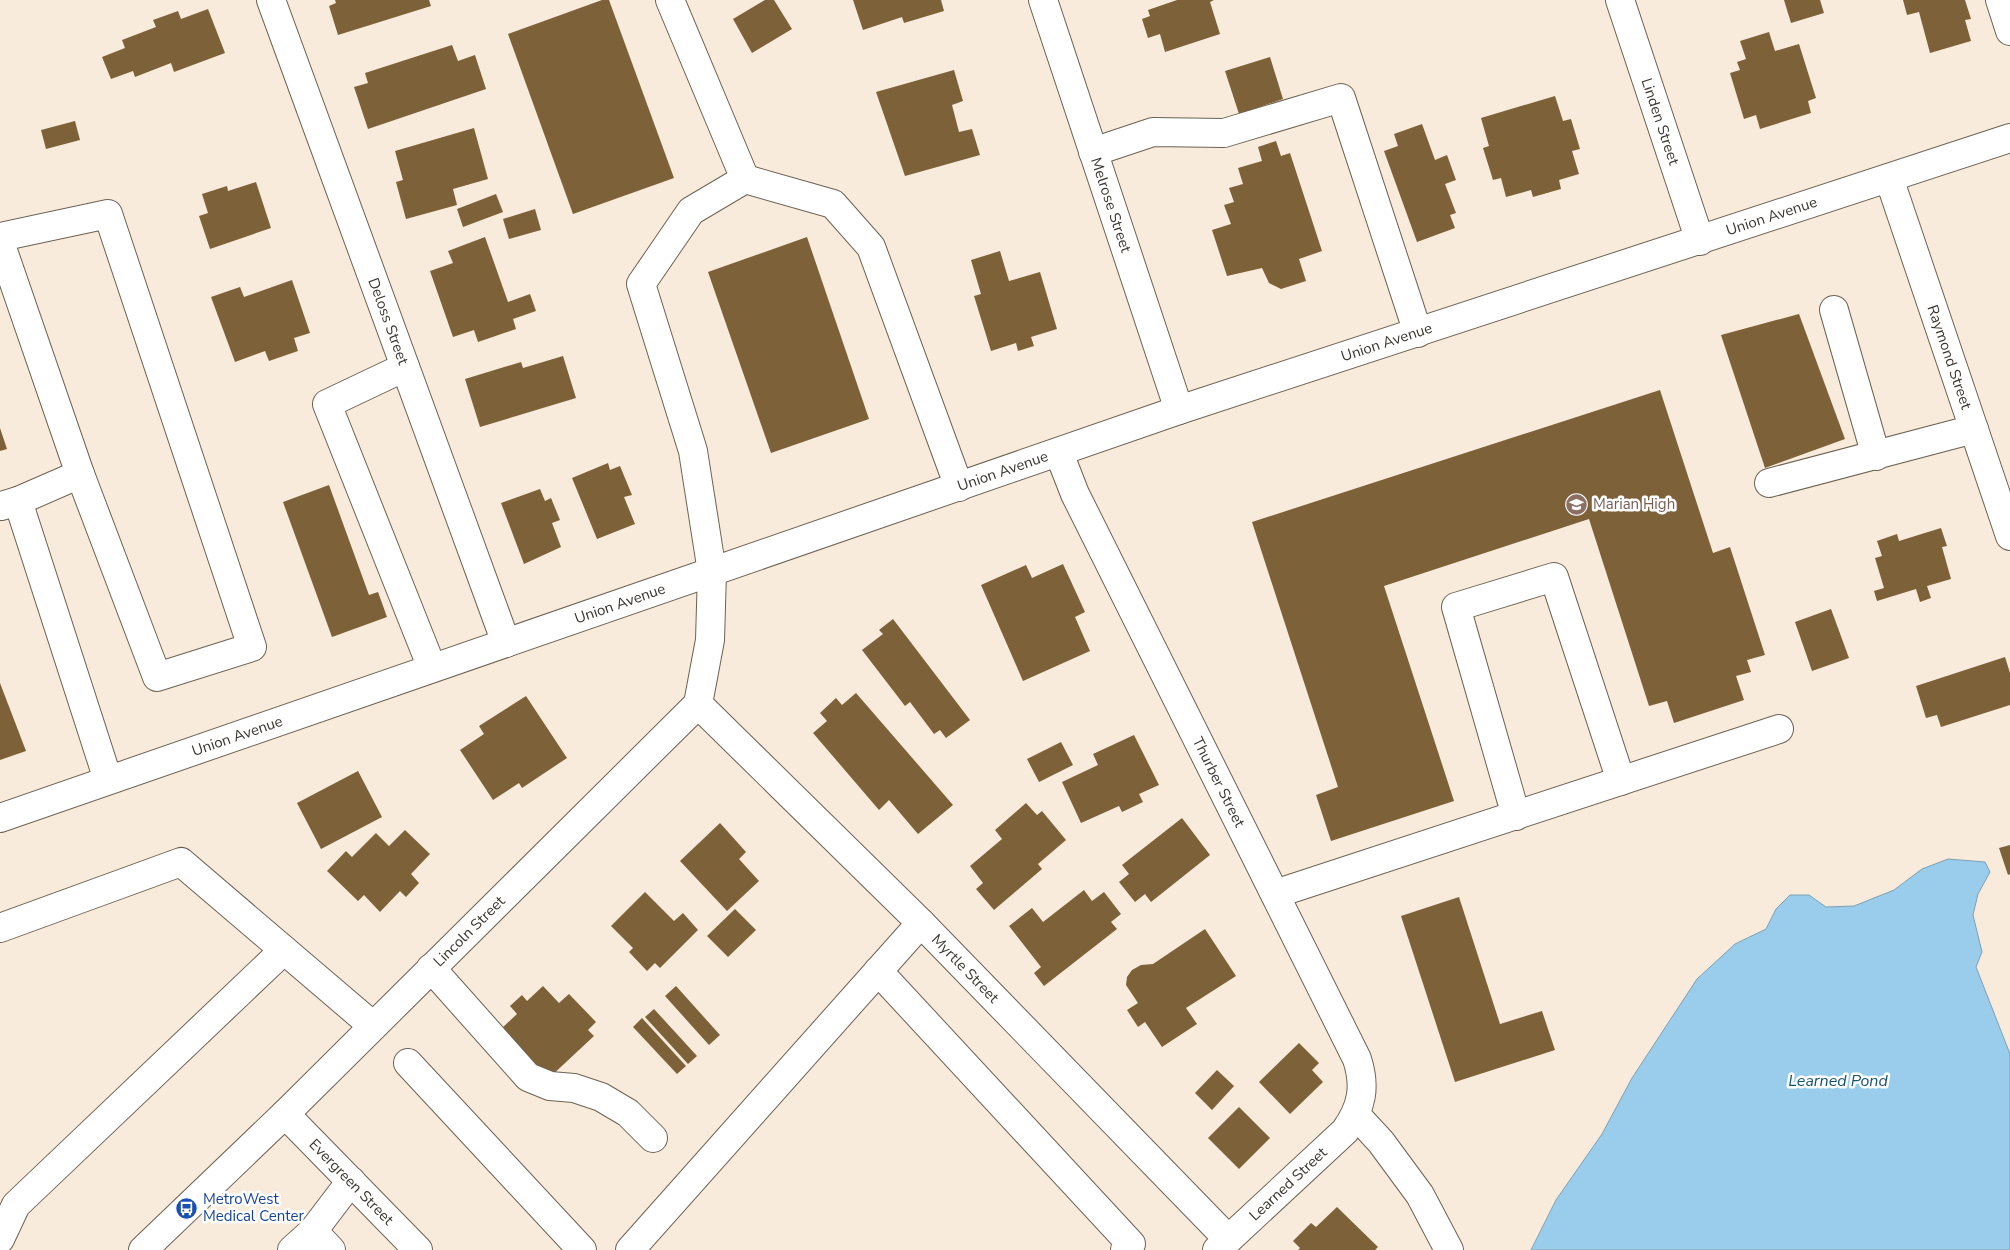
<svg xmlns="http://www.w3.org/2000/svg" width="2010" height="1250" font-family="'Nunito Sans',sans-serif">
  <style>
    .water { fill: #9acdeb; stroke: #7ea0b3 }
    .building { fill: #7d6138 }
    .lines { fill: none; stroke-linecap: round; stroke-linejoin: round }
    .minor-casing { stroke: #6c6253; stroke-width: 30 }
    .major-casing { stroke: #6c6253; stroke-width: 30 }
    .minor { stroke: #fff; stroke-width: 28 }
    .major { stroke: #fff; stroke-width: 28 }
    .labels { text-anchor: middle; dominant-baseline: central; stroke-width: 5; stroke-linejoin: round; paint-order: stroke }
    .street-label { font-size: 15px; fill: #3b3630; stroke: #fff }
    .education-label { font-size: 15px; fill: #785e54; stroke: #fff; text-anchor: start }
    .transit-label { font-size: 15px; fill: #164399; stroke: #fff; text-anchor: start }
    .water-label { font-size: 16px; font-style: italic; fill: #13526f; stroke: #fff }
  </style>
  <rect width="100%" height="100%" fill="#f8ebdb"/>
  <path class="water" d="M1948,859L1985,862L1990,872L1978,894L1973,915L1982,952L1976,967L2010,1054V1250H1531L1556,1200L1602,1134L1632,1078L1697,979L1735,944L1766,929L1776,909L1790,895H1809L1826,907L1854,906L1894,890L1922,869Z"/>
  <g class="building">
    <path d="M335,0H429L431,6L338,35L329,6L336,3Z"/>
    <path d="M602,0H609L674,178L573,214L508,34Z"/>
    <path d="M765,0H774L792,29L752,53L733,19Z"/>
    <path d="M853,0H941L944,11L904,23L902,17L863,30Z"/>
    <path d="M1177,0H1214L1210,2L1220,34L1165,52L1160,34L1148,38L1142,19L1150,16L1148,10Z"/>
    <path d="M1784,0H1820L1824,13L1791,23Z"/>
    <path d="M1903,0H1965L1971,19L1965,20L1971,41L1930,53L1919,12L1907,15Z"/>
    <path d="M208,9L225,53L174,72L171,63L135,77L133,71L111,79L102,57L125,48L122,40L156,27L153,20L178,11L181,19Z"/>
    <path d="M1769,32L1775,51L1799,44L1816,98L1808,101L1811,113L1760,129L1756,115L1744,119L1730,73L1740,70L1737,62L1746,59L1740,41Z"/>
    <path d="M452,45L458,61L475,55L486,89L368,129L354,87L368,83L365,73Z"/>
    <path d="M1270,57L1283,99L1239,114L1225,71Z"/>
    <path d="M954,70L963,101L952,105L959,132L972,129L980,155L905,176L876,92Z"/>
    <path d="M1555,96L1563,121L1571,119L1580,149L1572,151L1579,174L1559,180L1561,189L1533,197L1531,190L1506,197L1501,178L1493,180L1483,148L1489,146L1481,118Z"/>
    <path d="M75,121L80,140L46,149L41,130Z"/>
    <path d="M1422,124L1435,160L1447,155L1456,180L1445,184L1456,213L1450,215L1455,228L1417,242L1384,151L1398,146L1394,134Z"/>
    <path d="M474,128L488,179L453,189L457,205L406,219L396,182L403,180L395,151Z"/>
    <path d="M1276,141L1281,156L1290,153L1322,251L1299,259L1306,281L1281,289L1269,283L1262,268L1227,276L1212,230L1231,224L1224,205L1234,202L1229,188L1243,184L1238,168L1262,161L1258,147Z"/>
    <path d="M256,182L271,228L210,249L199,216L208,213L202,194L227,186L228,191Z"/>
    <path d="M496,194L503,212L463,227L457,209Z"/>
    <path d="M535,209L541,230L509,239L503,219Z"/>
    <path d="M485,237L508,302L530,294L536,311L513,319L516,329L478,342L474,330L453,337L430,271L453,263L448,251Z"/>
    <path d="M807,237L869,419L771,453L708,272Z"/>
    <path d="M1000,251L1009,281L1040,272L1057,329L1031,337L1034,346L1018,351L1016,343L991,351L974,296L981,294L971,260Z"/>
    <path d="M292,280L310,333L294,338L298,351L269,361L265,351L235,362L211,297L240,287L244,297Z"/>
    <path d="M1799,314L1845,439L1765,468L1721,335Z"/>
    <path d="M563,356L576,398L480,427L465,379L521,362L523,368Z"/>
    <path d="M1660,390L1713,553L1730,547L1765,655L1747,660L1751,672L1736,676L1744,700L1674,723L1667,701L1649,706L1589,519L1384,586L1454,801L1331,841L1316,795L1338,787L1252,522Z"/>
    <path d="M0,428L7,449L0,451Z"/>
    <path d="M608,463L610,470L620,466L632,495L624,497L635,524L597,539L572,478Z"/>
    <path d="M329,485L369,595L378,592L387,617L332,637L283,502Z"/>
    <path d="M540,489L545,501L551,498L560,520L552,523L561,547L524,564L501,503Z"/>
    <path d="M1941,528L1947,546L1942,547L1951,579L1927,586L1931,598L1920,602L1916,589L1877,601L1874,591L1884,588L1875,558L1882,556L1877,541L1897,534L1899,541Z"/>
    <path d="M1063,564L1085,612L1075,617L1090,651L1023,681L981,585L1026,565L1032,578Z"/>
    <path d="M1831,609L1849,658L1812,671L1795,622Z"/>
    <path d="M893,619L970,720L946,738L940,730L934,734L910,702L905,706L862,650L883,634L879,630Z"/>
    <path d="M2005,657L2010,673V705L1941,727L1937,715L1926,718L1916,686Z"/>
    <path d="M0,683L26,751L0,760Z"/>
    <path d="M856,693L953,805L918,834L889,800L879,810L813,733L827,721L820,713L836,698L842,705Z"/>
    <path d="M526,696L567,758L522,788L519,783L493,800L460,750L484,734L479,726Z"/>
    <path d="M1134,735L1159,785L1139,794L1143,802L1122,812L1119,806L1081,823L1062,782L1098,765L1093,754Z"/>
    <path d="M1061,742L1073,765L1039,782L1027,759Z"/>
    <path d="M358,771L382,817L321,849L297,803Z"/>
    <path d="M1026,803L1037,815L1042,811L1066,840L1038,864L1042,869L994,910L976,889L983,883L970,866L1002,839L995,830Z"/>
    <path d="M1182,818L1210,855L1151,902L1145,894L1135,902L1119,882L1129,874L1122,865Z"/>
    <path d="M720,823L746,852L739,859L759,881L727,911L680,861Z"/>
    <path d="M405,830L430,854L411,874L419,883L406,897L400,891L380,912L364,895L358,901L327,871L346,851L352,857L376,833L389,846Z"/>
    <path d="M2010,845V874L2008,875L1999,848Z"/>
    <path d="M1084,890L1092,901L1104,892L1121,914L1111,922L1117,929L1044,986L1034,973L1041,967L1009,926L1032,908L1043,922Z"/>
    <path d="M645,892L674,921L683,913L698,930L660,968L655,963L647,971L629,952L633,948L611,926Z"/>
    <path d="M1459,897L1500,1024L1542,1011L1555,1050L1455,1082L1401,916Z"/>
    <path d="M735,909L756,930L728,957L707,936Z"/>
    <path d="M1205,929L1236,976L1186,1008L1197,1024L1162,1047L1145,1022L1138,1027L1127,1010L1138,1003L1126,985L1127,977L1132,970L1141,965L1153,964Z"/>
    <path d="M543,986L559,1003L569,994L596,1022L588,1030L594,1036L549,1078L502,1028L517,1014L510,1006L522,995L527,1001Z"/>
    <path d="M676,986L720,1035L709,1045L665,996Z"/>
    <path d="M654,1009L697,1056L688,1064L645,1017Z"/>
    <path d="M642,1018L686,1066L677,1074L633,1027Z"/>
    <path d="M1299,1043L1319,1063L1312,1070L1323,1082L1290,1114L1259,1082Z"/>
    <path d="M1217,1070L1234,1086L1212,1110L1195,1093Z"/>
    <path d="M1239,1107L1270,1138L1239,1169L1208,1138Z"/>
    <path d="M1337,1207L1378,1247L1375,1250H1298L1300,1248L1293,1241L1311,1223L1316,1227Z"/>
  </g>
  <g class="lines">
    <defs>
      <g id="minor">
        <path id="s1" d="M271,0L506,643"/>
        <path id="s2" d="M1043,0L1179,410"/>
        <path id="s3" d="M1620,0L1700,241"/>
        <path d="M2000,0L2010,31"/>
        <path d="M1093,152L1153,132L1224,133L1341,98L1418,333"/>
        <path id="s4" d="M1889,178L2010,536"/>
        <path d="M745,179L833,204L871,247L959,487"/>
        <path d="M0,237L108,214L252,647L157,677L80,474"/>
        <path d="M0,242L80,474L18,501"/>
        <path d="M1834,310L1876,456"/>
        <path d="M405,367L327,404L432,668"/>
        <path id="s5" d="M1059,453L1075,494L1357,1059C1366,1087 1362,1107 1345,1131L1217,1250"/>
        <path d="M1769,483L1974,429"/>
        <path d="M1,506L18,501L108,780"/>
        <path id="s6" d="M698,704L921,923L1228,1239"/>
        <path d="M1516,816L1456,607L1554,577L1621,781"/>
        <path d="M1275,894L1779,729"/>
        <path d="M0,928L181,862L373,1026"/>
        <path d="M431,968L528,1077L550,1086L574,1088L601,1097L628,1113L653,1138"/>
        <path d="M878,971L1131,1244L1125,1250"/>
        <path d="M408,1063L582,1250"/>
        <path id="s7" d="M285,1114L418,1250"/>
        <path d="M1356,1115L1381,1142L1420,1195L1449,1250"/>
        <path d="M313,1231L331,1250"/>
        <path d="M0,1239L16,1205L284,950"/>
        <path id="s8" d="M143,1250L285,1114L698,704L710,640L712,572L693,451L641,284L691,211L745,179L670,0"/>
        <path d="M292,1250L313,1231L351,1181"/>
        <path d="M630,1250L921,923"/>
      </g>
      <g id="major">
        <path id="s9" d="M0,818L1179,410L2010,138"/>
      </g>
    </defs>
    <use href="#minor" class="minor-casing"/>
    <use href="#major" class="major-casing"/>
    <use href="#minor" class="minor"/>
    <use href="#major" class="major"/>
  </g>
  <defs>
    <symbol id="school-disc" viewBox="-11 -11 22 22"><circle r="9.5" fill="#8d6e63" stroke="#fff"/><path d="M0-5L7-2L0 1L-7-2ZM-4 1L0 2.5L4 1V4Q0 6-4 4Z" fill="#fff"/></symbol>
    <symbol id="bus-disc" viewBox="-11 -11 22 22"><circle r="9.5" fill="#1a4fb4" stroke="#fff"/><path d="M-5-6H5V4H4V6H2V4H-2V6H-4V4H-5ZM-3.5-4V0h7V-4ZM-3.5 1.2v1.5H-2V1.2ZM2 1.2v1.5H3.5V1.2Z" fill="#fff"/></symbol>
  </defs>
  <g fill-rule="evenodd">
    <use href="#school-disc" x="1564" y="492" width="25" height="25"/>
    <use href="#bus-disc" x="174" y="1196" width="25" height="25"/>
  </g>
  <g class="labels">
    <g class="street-label">
      <text stroke="none"><textPath href="#s3" startOffset="128">Linden Street</textPath></text>
      <text stroke="none"><textPath href="#s2" startOffset="216">Melrose Street</textPath></text>
      <text stroke="none"><textPath href="#s9" startOffset="1871">Union Avenue</textPath></text>
      <text stroke="none"><textPath href="#s1" startOffset="342">Deloss Street</textPath></text>
      <text stroke="none"><textPath href="#s9" startOffset="1466">Union Avenue</textPath></text>
      <text stroke="none"><textPath href="#s4" startOffset="189">Raymond Street</textPath></text>
      <text stroke="none"><textPath href="#s9" startOffset="1061">Union Avenue</textPath></text>
      <text stroke="none"><textPath href="#s9" startOffset="656">Union Avenue</textPath></text>
      <text stroke="none"><textPath href="#s9" startOffset="251">Union Avenue</textPath></text>
      <text stroke="none"><textPath href="#s5" startOffset="366">Thurber Street</textPath></text>
      <text stroke="none"><textPath href="#s8" startOffset="456">Lincoln Street</textPath></text>
      <text stroke="none"><textPath href="#s6" startOffset="376">Myrtle Street</textPath></text>
      <text stroke="none"><textPath href="#s7" startOffset="95">Evergreen Street</textPath></text>
      <text transform="translate(1288 1184) rotate(-43)">Learned Street</text>
    </g>
    <g class="education-label">
      <text x="1593" y="504">Marian High</text>
    </g>
    <g class="transit-label">
      <text x="203" y="1199">MetroWest<tspan x="203" dy="17">Medical Center</tspan></text>
    </g>
    <g class="water-label">
      <text x="1838" y="1081">Learned Pond</text>
    </g>
  </g>
</svg>
